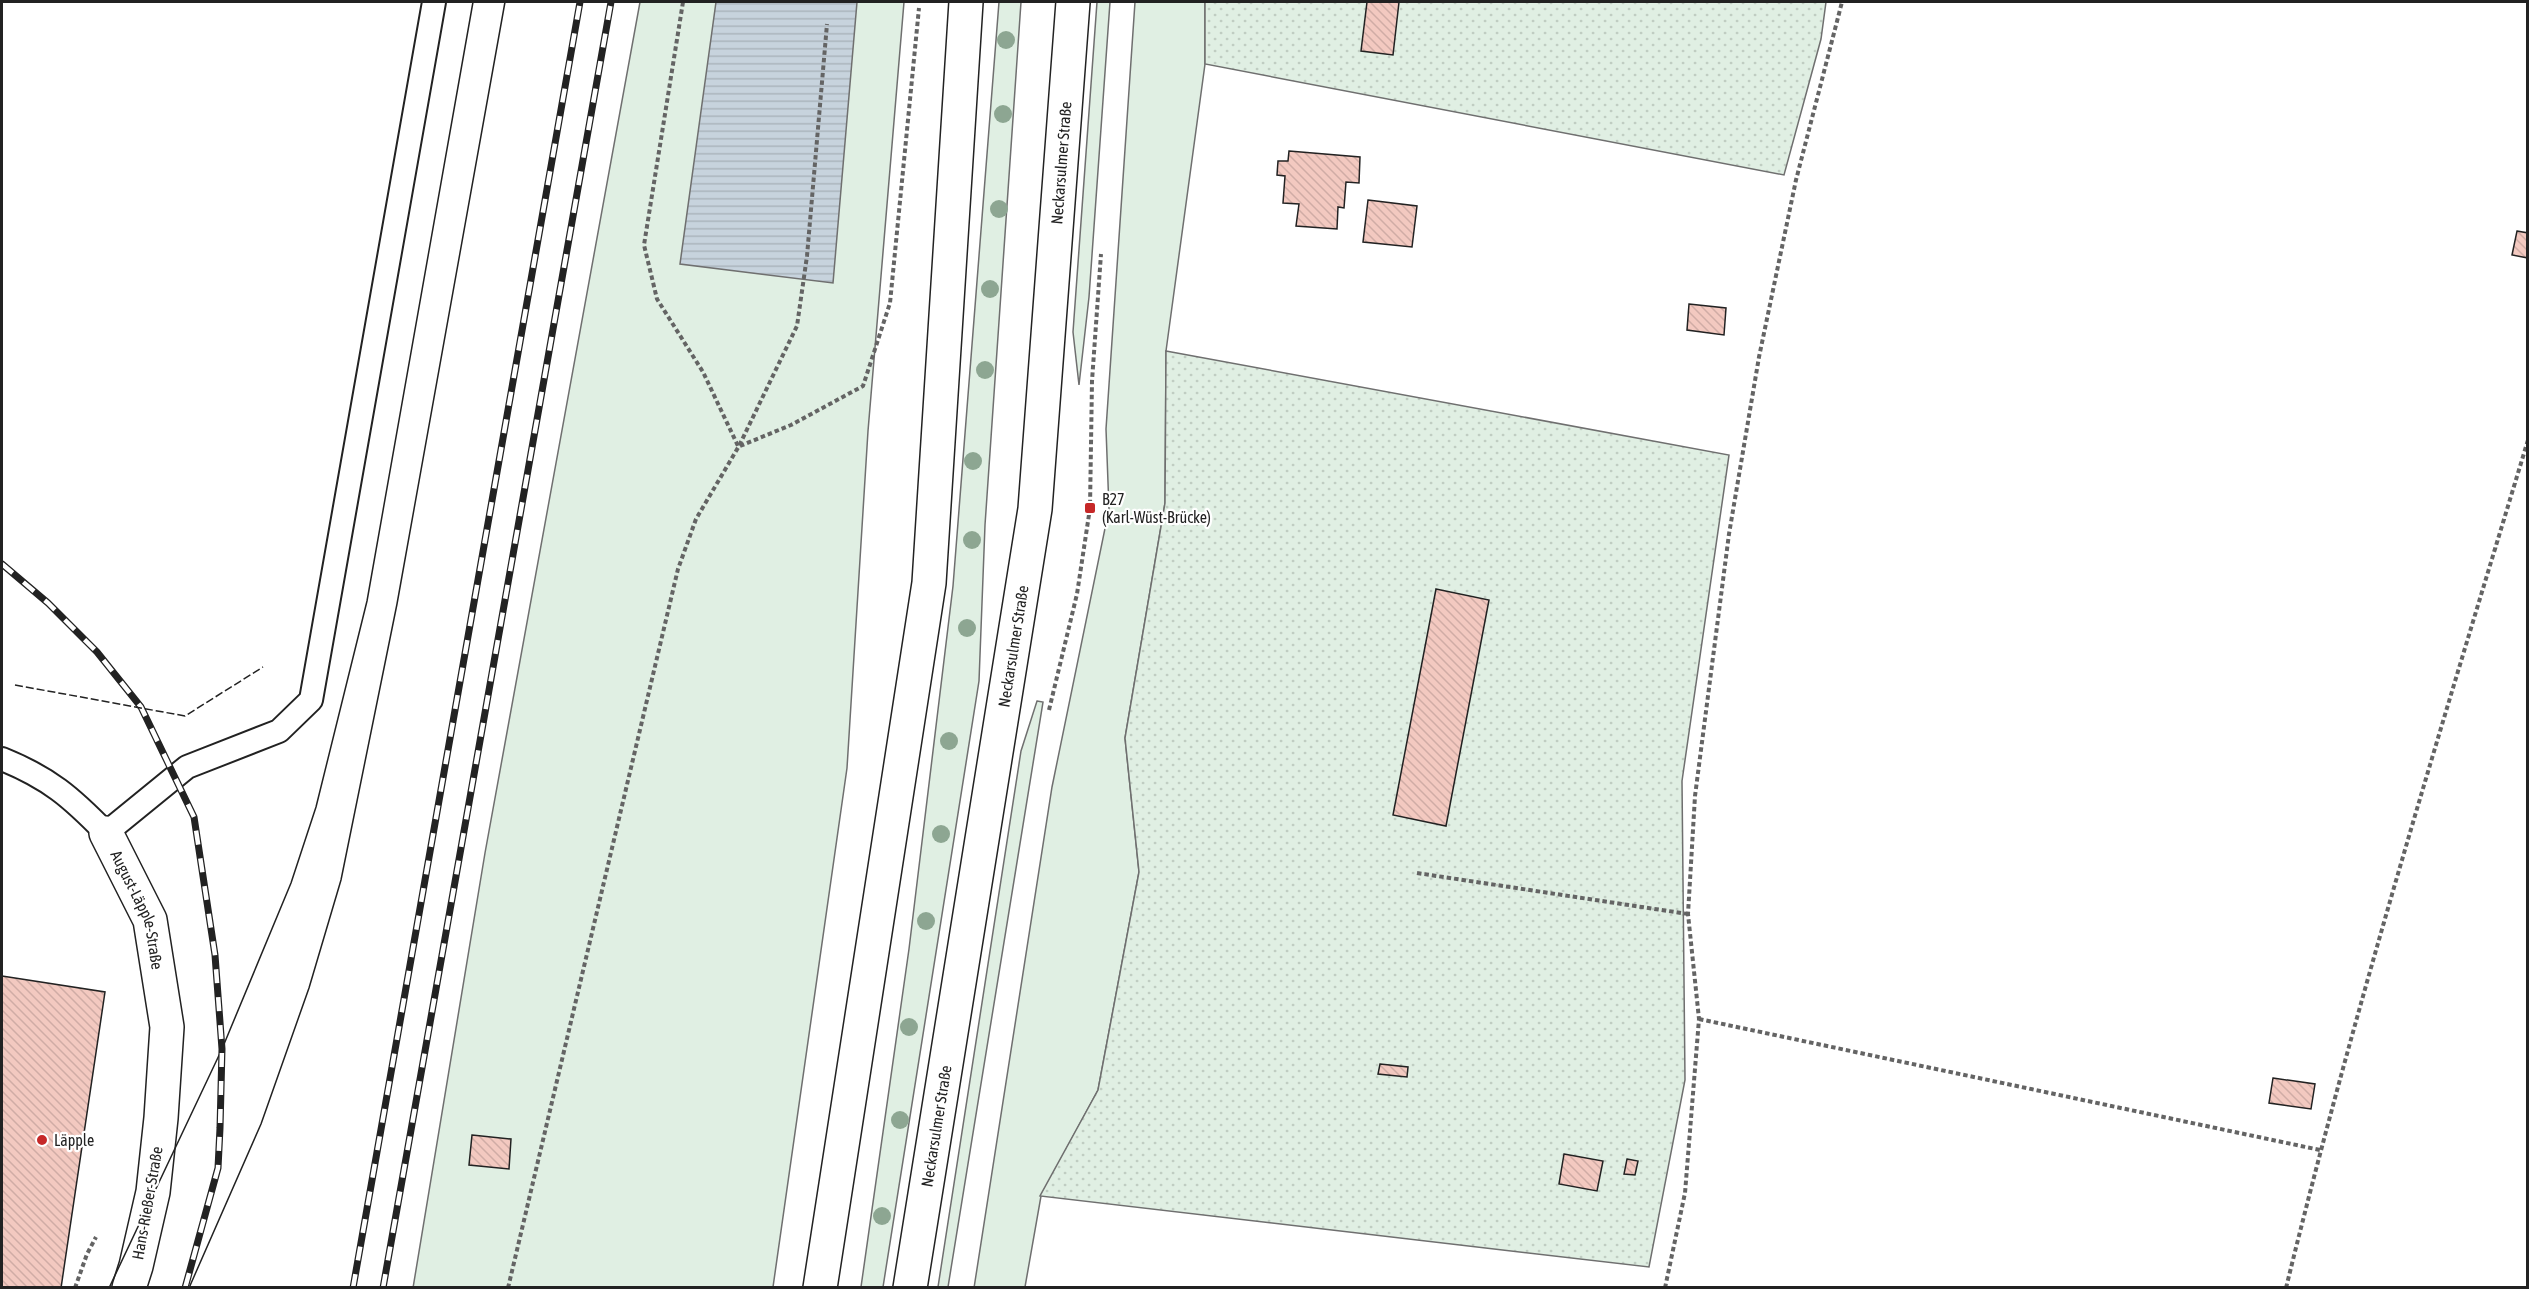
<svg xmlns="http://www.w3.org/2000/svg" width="2529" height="1289" font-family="'Asap Condensed',sans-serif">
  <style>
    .grass { fill: #e0efe3; stroke: #6f6f6f; stroke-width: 1.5 }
    .park { fill: url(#park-dots); stroke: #6f6f6f; stroke-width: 1.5 }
    .water { fill: url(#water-rules); stroke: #6f6f6f; stroke-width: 1.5 }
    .building { fill: url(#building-back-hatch); stroke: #222; stroke-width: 1.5 }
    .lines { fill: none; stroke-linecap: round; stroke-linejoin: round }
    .lane-casing { stroke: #222; stroke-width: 26 }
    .street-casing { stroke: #222; stroke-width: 36 }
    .primary-casing { stroke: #222; stroke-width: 36 }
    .path { stroke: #646464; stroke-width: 4; stroke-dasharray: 4.5 3; stroke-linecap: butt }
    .lane { stroke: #fff; stroke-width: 22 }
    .street { stroke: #fff; stroke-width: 33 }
    .primary { stroke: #fff; stroke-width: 33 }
    .tram { stroke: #222; stroke-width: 1.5 }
    .rail-casing { stroke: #222; stroke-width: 7 }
    .rail { stroke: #fff; stroke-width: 4.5; stroke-dasharray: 14; stroke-linecap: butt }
    .fence { stroke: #222; stroke-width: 1.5; stroke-dasharray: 8 3; stroke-linecap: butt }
    .tree { fill: #8da692 }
    .poi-dot { fill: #c62828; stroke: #fff; stroke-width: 2 }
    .labels { text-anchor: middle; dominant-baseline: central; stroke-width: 4.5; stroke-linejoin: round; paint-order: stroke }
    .street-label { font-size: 16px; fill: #222; stroke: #fff }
    .poi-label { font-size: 16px; fill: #222; stroke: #fff; text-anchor: start }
  </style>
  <defs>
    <pattern id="park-dots" width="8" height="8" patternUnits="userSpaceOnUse" patternTransform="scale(1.5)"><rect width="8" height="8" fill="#e0efe3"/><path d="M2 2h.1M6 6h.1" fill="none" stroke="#c0cdc2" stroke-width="1.8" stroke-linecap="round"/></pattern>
    <pattern id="water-rules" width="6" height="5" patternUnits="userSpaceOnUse" patternTransform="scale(1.5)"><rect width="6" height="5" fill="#c7d3dd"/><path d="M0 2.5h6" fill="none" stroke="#abb5bd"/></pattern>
    <pattern id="building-back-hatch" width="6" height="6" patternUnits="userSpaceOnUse" patternTransform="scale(1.5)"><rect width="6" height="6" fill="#f3c9c0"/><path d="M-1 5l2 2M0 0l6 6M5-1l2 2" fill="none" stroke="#d0aca5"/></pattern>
  </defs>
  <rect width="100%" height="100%" fill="#fff"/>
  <g class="grass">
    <path d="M640,2H904L868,431L847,768L773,1287L413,1288L485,853Z"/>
    <path d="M999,2H1021L985,525L979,681L883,1287H861L909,949L953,586Z"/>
    <path d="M1097,2H1110L1089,297L1079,385L1073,332Z"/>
    <path d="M1135,2H1205V64L1166,351L1165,503L1125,738L1139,872L1098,1090L1041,1196L1025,1287L974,1288L1052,787L1109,509L1106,429Z"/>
    <path d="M1037,701L1043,702L948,1287H938L1021,751Z"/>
  </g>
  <g class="park">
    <path d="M1205,2H1826L1821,39L1784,175L1205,64Z"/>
    <path d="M1166,351L1729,455L1682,781L1685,1080L1649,1267L1040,1196L1098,1090L1139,872L1125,738L1165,503Z"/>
  </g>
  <path class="water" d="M716,2H857L833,283L680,264Z"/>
  <g class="building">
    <path d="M1367,2H1399L1393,55L1361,51Z"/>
    <path d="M1289,151L1360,157L1359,183L1346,182L1344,208L1338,207L1337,229L1296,226L1299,204L1283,203L1285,176L1277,175L1278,161H1288Z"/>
    <path d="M1368,200L1417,206L1412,247L1363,242Z"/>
    <path d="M2517,231L2528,233V258L2512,255Z"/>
    <path d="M1689,304L1726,308L1724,335L1687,330Z"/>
    <path d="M1436,589L1489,600L1446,826L1393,815Z"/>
    <path d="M2,976L105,992L61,1288H2Z"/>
    <path d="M1380,1064L1408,1067L1407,1077L1378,1074Z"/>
    <path d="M2273,1078L2315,1084L2311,1109L2269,1103Z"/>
    <path d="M472,1135L511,1139L509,1169L469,1165Z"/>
    <path d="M1564,1154L1603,1161L1597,1191L1559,1184Z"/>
    <path d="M1627,1159L1638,1161L1635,1175L1624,1174Z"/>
  </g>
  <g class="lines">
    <defs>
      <path id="lane" d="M2,759C49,778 71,797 106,833L187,767L279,731L311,700L434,2"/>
      <g id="street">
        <path id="s1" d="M106,833L150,920L167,1027L161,1118L153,1192L136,1266L129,1288"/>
      </g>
      <g id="primary">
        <path d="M820,1288L929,583L966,2"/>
        <path id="s2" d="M910,1288L1035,509L1073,2"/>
      </g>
    </defs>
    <use href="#lane" class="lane-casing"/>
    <use href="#street" class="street-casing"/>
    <use href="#primary" class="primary-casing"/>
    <g class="path">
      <path d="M683,2L644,245L657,299L703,372L738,446"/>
      <path d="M740,446L791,425L863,386L890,303L919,8"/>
      <path d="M1049,710L1077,594L1090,508L1092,381L1101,254"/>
      <path d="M1417,873L1688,914"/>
      <path d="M1699,1019L2320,1150"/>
      <path d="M75,1288L87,1254L96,1237"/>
      <path d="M508,1288L678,569L696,519L739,446L797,326L807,256L827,24"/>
      <path d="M1665,1288L1685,1193L1699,1019L1688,914L1695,796L1729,534L1759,357L1796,180L1842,2"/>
      <path d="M2286,1288C2356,1002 2443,721 2528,440"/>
    </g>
    <use href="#lane" class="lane"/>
    <use href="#street" class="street"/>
    <use href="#primary" class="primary"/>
    <g class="tram">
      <path d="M109,1288L222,1049L291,883L316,807L367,601L473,2"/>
      <path d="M189,1288L261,1124L309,988L341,880L397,604L505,2"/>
    </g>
    <defs>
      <g id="rail">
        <path d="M2,564L48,603L97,652L141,707L194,817L215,955L222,1049L220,1128L218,1168L185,1288"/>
        <path d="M353,1288L580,2"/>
        <path d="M383,1288L611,2"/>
      </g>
    </defs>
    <use href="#rail" class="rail-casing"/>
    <use href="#rail" class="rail"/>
    <path class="fence" d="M15,685L185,716L263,667"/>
  </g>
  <g class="tree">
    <circle cx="1006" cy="40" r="9"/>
    <circle cx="1003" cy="114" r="9"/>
    <circle cx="999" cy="209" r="9"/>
    <circle cx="990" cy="289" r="9"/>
    <circle cx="985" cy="370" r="9"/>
    <circle cx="973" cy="461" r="9"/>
    <circle cx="972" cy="540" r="9"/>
    <circle cx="967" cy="628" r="9"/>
    <circle cx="949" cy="741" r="9"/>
    <circle cx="941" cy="834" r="9"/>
    <circle cx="926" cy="921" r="9"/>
    <circle cx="909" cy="1027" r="9"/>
    <circle cx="900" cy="1120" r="9"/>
    <circle cx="882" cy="1216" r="9"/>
  </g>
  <g class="poi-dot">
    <rect x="1084" y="502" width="12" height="12" rx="3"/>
    <circle cx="42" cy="1140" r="6"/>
  </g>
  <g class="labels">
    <g class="street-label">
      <text stroke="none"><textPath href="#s2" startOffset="1136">Neckarsulmer Straße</textPath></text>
      <text stroke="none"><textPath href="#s2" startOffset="650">Neckarsulmer Straße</textPath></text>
      <text stroke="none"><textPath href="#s1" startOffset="84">August-Läpple-Straße</textPath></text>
      <text stroke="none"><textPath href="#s2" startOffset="164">Neckarsulmer Straße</textPath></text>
      <text transform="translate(147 1203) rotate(-80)">Hans-Rießer-Straße</text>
    </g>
    <g class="poi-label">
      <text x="1102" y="499">B27<tspan x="1102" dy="18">(Karl-Wüst-Brücke)</tspan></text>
      <text x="54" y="1140">Läpple</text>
    </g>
  </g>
  <rect width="2529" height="1289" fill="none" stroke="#222222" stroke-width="6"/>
</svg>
